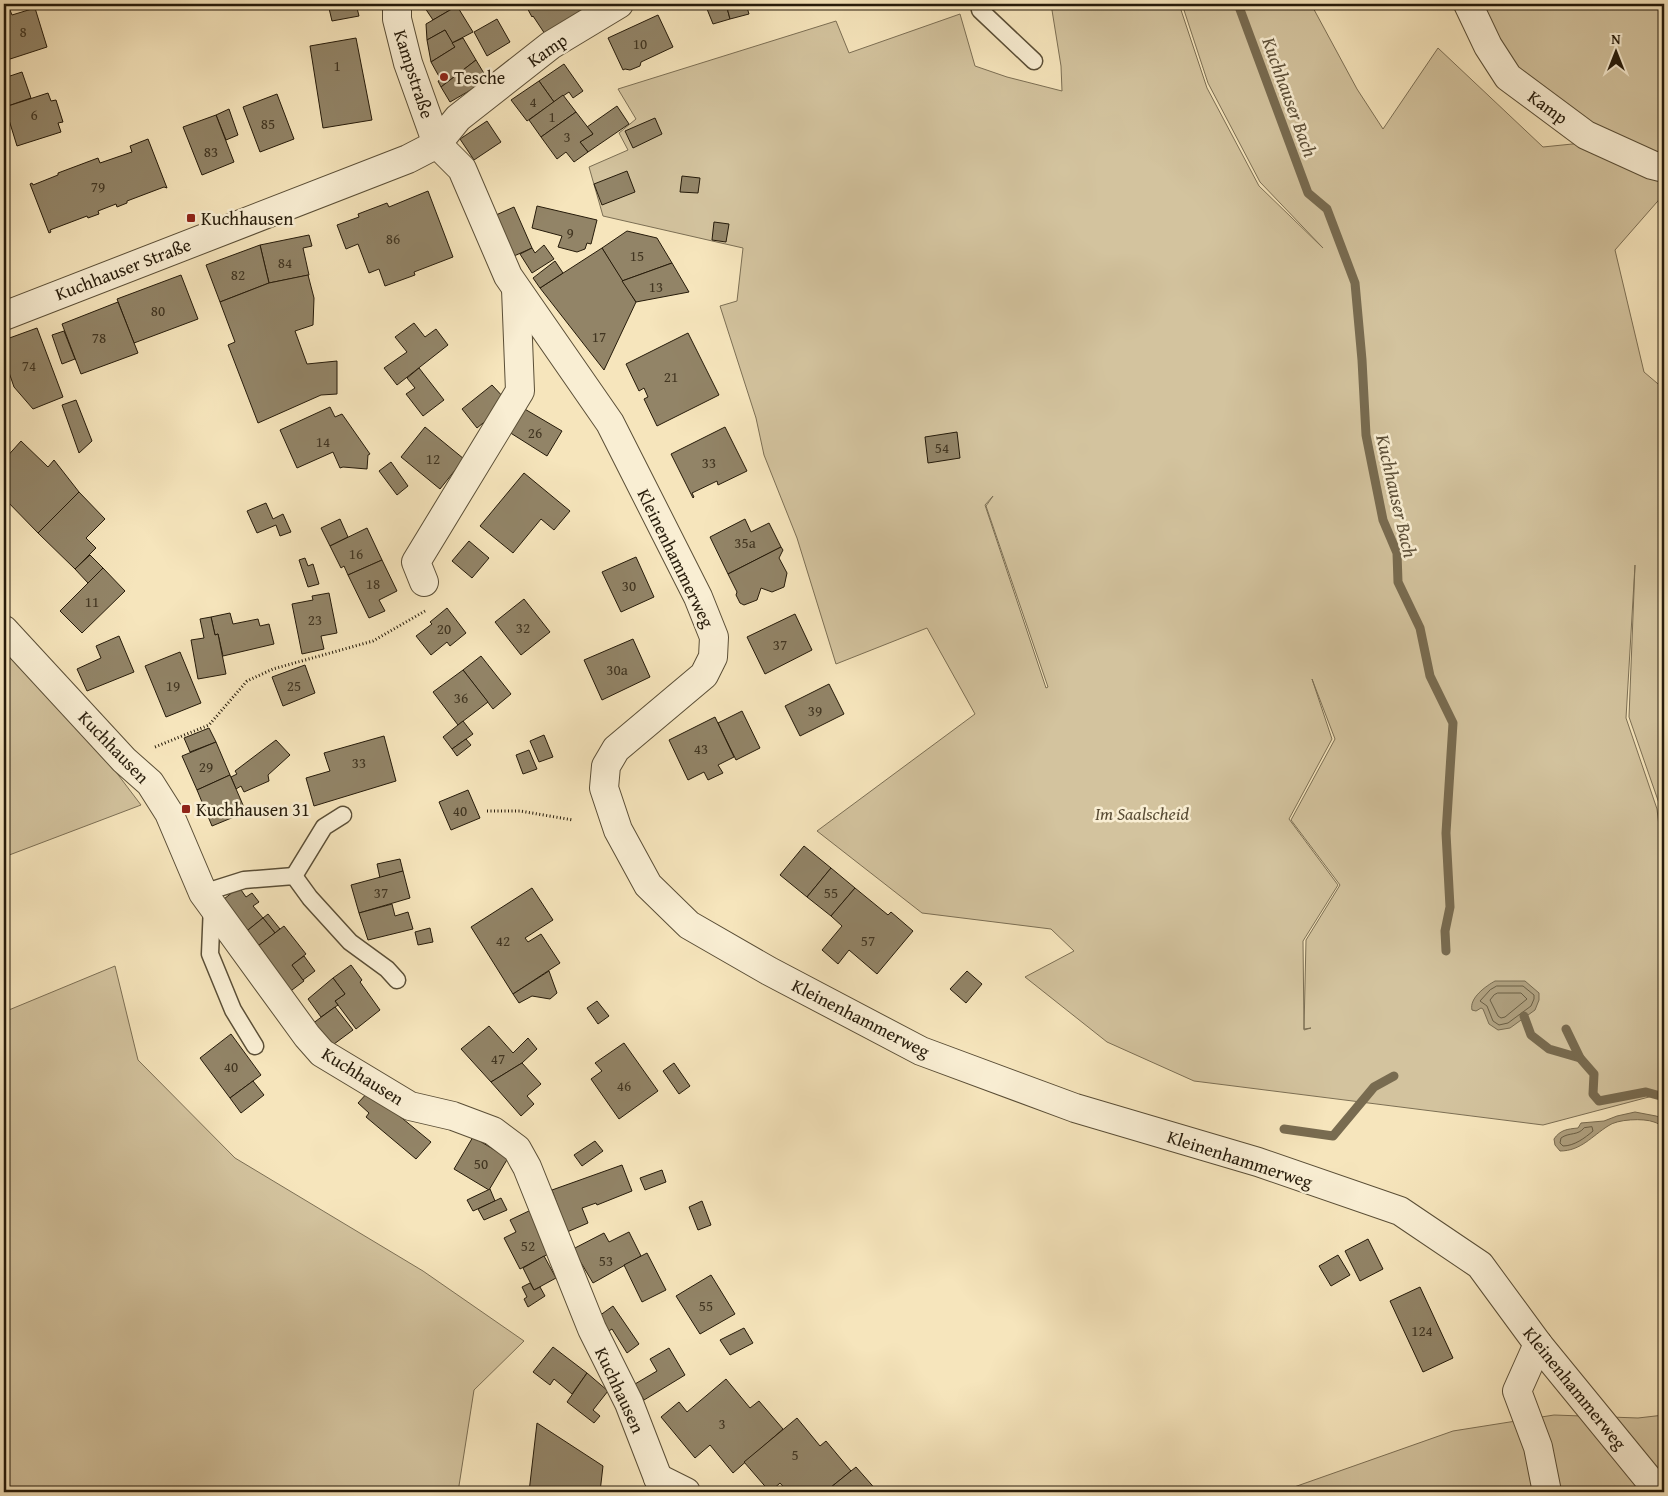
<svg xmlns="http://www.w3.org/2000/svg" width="1668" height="1496" font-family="'Gentium Book Plus',serif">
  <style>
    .green { fill: #d3c39e; stroke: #7c6f54; fill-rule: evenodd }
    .water { fill: #afa07f; stroke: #786b50 }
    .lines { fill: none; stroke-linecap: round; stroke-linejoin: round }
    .shore { stroke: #6a5e44; stroke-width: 1 }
    .stream { stroke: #786b50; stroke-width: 9 }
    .building { fill: #928467; stroke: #261b0a }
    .service-casing { stroke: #5a4e36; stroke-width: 19 }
    .minor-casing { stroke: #5a4e36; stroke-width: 30 }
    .path { stroke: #261b0a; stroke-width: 3; stroke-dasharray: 1 2.5; stroke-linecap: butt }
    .service { stroke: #f9eed3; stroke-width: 16 }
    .minor { stroke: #f9eed3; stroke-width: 28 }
    .poi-dot { fill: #8f2418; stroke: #f9eed3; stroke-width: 2 }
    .labels { text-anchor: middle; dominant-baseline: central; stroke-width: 5; stroke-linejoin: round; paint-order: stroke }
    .number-label { font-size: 15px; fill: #413521 }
    .street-label { font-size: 18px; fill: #261b0a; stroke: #f9eed3 }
    .poi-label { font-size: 18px; fill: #261b0a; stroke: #f9eed3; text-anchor: start }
    .park-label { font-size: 18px; font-style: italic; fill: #5a4d36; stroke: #f9eed3 }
    .water-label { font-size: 19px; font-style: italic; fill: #5d5039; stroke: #f9eed3 }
  </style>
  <rect width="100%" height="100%" fill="#f6e5bc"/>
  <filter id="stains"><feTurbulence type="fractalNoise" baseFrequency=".004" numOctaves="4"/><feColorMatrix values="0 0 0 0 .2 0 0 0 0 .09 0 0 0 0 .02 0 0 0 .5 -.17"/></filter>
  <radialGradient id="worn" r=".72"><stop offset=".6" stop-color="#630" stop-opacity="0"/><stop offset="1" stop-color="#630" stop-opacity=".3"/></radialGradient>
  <g class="green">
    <path d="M1051,4H1179L1207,88L1259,186L1323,248L1260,182L1208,83L1182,4H1311L1357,89L1383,129L1438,48L1543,147L1582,143L1664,177V194L1615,250L1644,372L1664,389V845L1661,809L1629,717L1635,565L1626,718L1657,809L1664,870V1093L1543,1125L1194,1081L1107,1042L1025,977L1074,951L1051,929L922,913L817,831L975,714L927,628L836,664L797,538L764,455L756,418L720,306L737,301L743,248L603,216L589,167L628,150L619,133L636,119L618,89L836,21L849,53L960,14L975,66L1007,77L1062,91L1061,66ZM993,496L986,506L1048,687L1046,688L985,505ZM1312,679L1335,739L1291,820L1340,885L1306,940L1304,1029L1311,1028L1304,1030L1303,941L1338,885L1289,819L1332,739Z"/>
    <path d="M1476,4H1664V159L1611,144L1497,53Z"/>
    <path d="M4,642L94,743L141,805L4,857Z"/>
    <path d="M115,966L138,1060L235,1158L423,1271L524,1341L474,1390L458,1492H4V1012Z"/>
    <path d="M1554,1415L1638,1418L1664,1415V1492H1280L1453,1431Z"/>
  </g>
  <g class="water">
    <path d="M1495,981H1525L1539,993V1000L1535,1010L1510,1028L1498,1030L1489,1024L1483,1009L1481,1008L1476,1011L1472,1010C1469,998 1486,986 1495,981Z"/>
    <path d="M1635,1112L1656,1116L1664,1119V1128C1661,1126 1658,1123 1654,1122C1644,1118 1617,1119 1608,1126C1592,1136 1581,1151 1560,1151L1555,1145L1554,1139C1560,1130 1567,1129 1578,1128L1581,1123L1604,1121L1617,1116Z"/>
  </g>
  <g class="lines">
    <g class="shore">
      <path d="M1497,986H1523L1534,995V999L1531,1006L1508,1023L1499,1025L1493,1021L1487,1006L1480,1001L1490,990Z"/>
      <path d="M1498,993H1521L1527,999L1505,1017L1501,1018L1498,1016L1490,1000L1494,995Z"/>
      <path d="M1592,1127L1593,1131C1585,1138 1574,1146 1563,1146L1560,1143L1561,1138C1569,1132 1578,1136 1584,1128Z"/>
    </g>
    <g class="stream">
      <path d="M1238,4L1308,193L1327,209L1355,283L1362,360L1366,435L1383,520L1397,553L1398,582L1420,628L1430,676L1453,723L1446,833L1450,907L1445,931L1446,951"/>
      <path d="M1524,1016L1531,1035L1549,1049L1580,1058"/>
      <path d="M1566,1029L1580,1058L1594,1074L1593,1094L1599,1101L1646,1092L1664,1097"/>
      <path d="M1284,1129L1333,1136L1374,1087L1394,1076"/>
    </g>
  </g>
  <g class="building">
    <path d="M328,4H356L359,16L332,21Z"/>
    <path d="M432,4H456L457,6L433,20L425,8Z"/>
    <path d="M525,4H553L554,5L556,4H595L547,37L533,16L532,17Z"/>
    <path d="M705,4H726L730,19L713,24Z"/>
    <path d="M726,4H746L749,14L730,19Z"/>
    <path d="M457,6L473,32L452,43L445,30L427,40L426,24Z"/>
    <path d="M35,8L47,47L4,61V12L10,10L12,15Z"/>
    <path d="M658,15L673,47L641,62L640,66L630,70L625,69L623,70L608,38Z"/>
    <path d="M497,19L510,42L487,56L474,32Z"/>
    <path d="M445,30L455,47L431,62L427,40Z"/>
    <path d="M356,38L372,120L323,128L310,46Z"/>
    <path d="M463,38L476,60L441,87L438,81L441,80L431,62L455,47L452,43Z"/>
    <path d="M476,60L488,80L450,102L441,87Z"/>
    <path d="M564,64L583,91L573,98L569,92L554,102L539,81Z"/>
    <path d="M22,72L31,98L5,107L4,78Z"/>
    <path d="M539,81L554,102L527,121L511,100Z"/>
    <path d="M48,93L51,101L56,100L63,122L58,123L61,132L17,146L5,107Z"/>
    <path d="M277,94L294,139L260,152L243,107Z"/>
    <path d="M563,95L576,112L541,137L529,120Z"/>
    <path d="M617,106L629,124L588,152L580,142L593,134L587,127Z"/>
    <path d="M229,109L238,135L226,140L216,115Z"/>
    <path d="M576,112L593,134L580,142L588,152L574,162L566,152L557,159L541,137Z"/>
    <path d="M216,115L234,162L202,175L183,127Z"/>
    <path d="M655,118L662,134L633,148L625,131Z"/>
    <path d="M487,121L501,142L474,160L460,139Z"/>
    <path d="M148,139L167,188L164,187L127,201V203L117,207L116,204L98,211L99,214L88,218L87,216L50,230L51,232L49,233L30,184L32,183L33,185L58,175V173L98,158L100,163L132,152L130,146Z"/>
    <path d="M627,171L635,192L602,205L594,184Z"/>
    <path d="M682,176L700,178L698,193L680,192Z"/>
    <path d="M428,191L453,257L414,272L415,275L385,286L379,269L369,273L358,244L346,249L337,225L359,217L358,214L387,203L389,207Z"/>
    <path d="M537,206L597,220L591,244L587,243L585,249L577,252L558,247L562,236L532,228Z"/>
    <path d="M514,207L532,248L514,256L496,215Z"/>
    <path d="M714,222L729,224L726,242L712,240Z"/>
    <path d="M627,231L657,238L672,263L622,281L602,248Z"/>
    <path d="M309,235L312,246L303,248L309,275L269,283L260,245Z"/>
    <path d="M260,245L269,283L220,302L206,265Z"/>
    <path d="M544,245L554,259L532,273L520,254L532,248L535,253Z"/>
    <path d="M602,248L636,302L604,370L540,288Z"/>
    <path d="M555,261L563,273L540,288L533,278Z"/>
    <path d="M672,263L689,292L636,302L622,281Z"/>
    <path d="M181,275L198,319L134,343L117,299Z"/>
    <path d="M308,275L314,298L313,325L295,331L307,364L337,361V394L321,395L258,423L228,345L235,342L220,302L269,283Z"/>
    <path d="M118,302L138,353L81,374L62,324Z"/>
    <path d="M414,323L425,337L436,329L448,345L397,385L384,368L407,352L395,337Z"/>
    <path d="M37,328L63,397L33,409L14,387L4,358V340Z"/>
    <path d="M64,331L75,359L62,364L52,335Z"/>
    <path d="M688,333L719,395L657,426L644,399L648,397L644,388L639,391L626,364Z"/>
    <path d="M419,368L444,400L423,416L406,394L415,388L407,378Z"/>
    <path d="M492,385L506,400L505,405L477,428L462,409Z"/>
    <path d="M76,400L92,441L79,453L62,405Z"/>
    <path d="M330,407L335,417L342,414L370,454L368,455L367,469L343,467L340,468L333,452L297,468L280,430Z"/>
    <path d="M523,408L562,431L547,456L509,432Z"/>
    <path d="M425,427L464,459L440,489L401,457Z"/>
    <path d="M725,427L747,471L718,485L717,481L692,493L694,497L693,498L671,454Z"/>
    <path d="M957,432L960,458L928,463L925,437Z"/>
    <path d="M21,441L48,467L54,460L79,492L38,533L4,498V460Z"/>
    <path d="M391,462L408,486L397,495L379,471Z"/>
    <path d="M524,473L570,511L554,530L541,519L513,553L480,526Z"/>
    <path d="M79,492L105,519L86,538L96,548L75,569L38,533Z"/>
    <path d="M266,503L273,519L283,514L291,532L280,536L276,525L257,533L247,511Z"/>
    <path d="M340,519L348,537L330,546L321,528Z"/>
    <path d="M745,519L751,532L769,523L781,547L728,574L710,537Z"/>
    <path d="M367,528L382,560L348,575L344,566L341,568L330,546Z"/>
    <path d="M469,541L489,558L472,578L452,561Z"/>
    <path d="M781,547L783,550L779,558L787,573L784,587L772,592L761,588L757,600L744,605L740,603L736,595L737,592L728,574Z"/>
    <path d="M90,555L103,568L88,583L75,569Z"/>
    <path d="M636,557L654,597L621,612L602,572Z"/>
    <path d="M305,558L308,566L313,564L319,584L308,587L299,560Z"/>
    <path d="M382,560L397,591L379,600L385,611L369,618L348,575Z"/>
    <path d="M103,568L125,591L82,633L60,611Z"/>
    <path d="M329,593L337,633L321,636L324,649L302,654L292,604L313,600L312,596Z"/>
    <path d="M524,599L550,632L521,655L495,622Z"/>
    <path d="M447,608L466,633L450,646L447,642L431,655L416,636L432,624L430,622Z"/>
    <path d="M230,613L233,624L258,619L260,626L269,624L274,644L223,656L218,634L215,635L211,617Z"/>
    <path d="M795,614L812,650L765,674L747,637Z"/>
    <path d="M211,617L215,635L218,634L226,674L198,679L191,640L204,638L200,619Z"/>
    <path d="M119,636L134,672L87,691L77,669L101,658L96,646Z"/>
    <path d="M633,639L650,677L602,700L584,660Z"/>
    <path d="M180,652L201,703L166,717L145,666Z"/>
    <path d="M481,656L511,694L493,709L463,670Z"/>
    <path d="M305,665L315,693L283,706L272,677Z"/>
    <path d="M463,670L488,702L458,725L433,692Z"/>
    <path d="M829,684L844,714L800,736L785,706Z"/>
    <path d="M742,711L760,748L736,760L718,723Z"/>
    <path d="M715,717L734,757L718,765L723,773L708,780L704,772L688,780L669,740Z"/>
    <path d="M463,721L473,734L452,749L443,737Z"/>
    <path d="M209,728L216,742L190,752L184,738Z"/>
    <path d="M544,735L553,757L539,762L530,741Z"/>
    <path d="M384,736L396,781L314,806L306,778L330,771L324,753Z"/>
    <path d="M466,739L471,745L457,756L452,749Z"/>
    <path d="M276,740L290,755L268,775L269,781L244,792L241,786L236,789L231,777L237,774L235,771Z"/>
    <path d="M216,742L230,775L197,790L182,756Z"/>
    <path d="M529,750L537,769L523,774L516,755Z"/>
    <path d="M230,775L246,812L212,826L197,790Z"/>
    <path d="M468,790L480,818L451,830L439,802Z"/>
    <path d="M804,846L831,868L807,897L780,875Z"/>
    <path d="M400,859L403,871L380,878L377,864Z"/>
    <path d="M831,868L855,888L831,916L807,897Z"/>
    <path d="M403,871L410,898L359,913L351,885Z"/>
    <path d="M239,887L246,897L252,893L259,902L253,906L263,918L243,934L219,903Z"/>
    <path d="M532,888L553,920L525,938L528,942L541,934L560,963L513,994L471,927Z"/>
    <path d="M855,888L888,915L891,912L913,931L877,974L849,950L838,964L822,950L842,926L831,916Z"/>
    <path d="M392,904L395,916L408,912L413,929L368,940L359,913Z"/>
    <path d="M268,914L280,929L275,933L263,918Z"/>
    <path d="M263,918L275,933L254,949L243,934Z"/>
    <path d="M284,926L306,954L292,965L304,981L288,993L254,949Z"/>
    <path d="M430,928L433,942L418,945L415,932Z"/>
    <path d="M304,956L315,971L303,980L292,965Z"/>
    <path d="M351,965L362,980L360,982L380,1010L356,1029L335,1001L345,994L333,978Z"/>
    <path d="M549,971L557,993L550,999L532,996L519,1003L513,994Z"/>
    <path d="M967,971L982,984L966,1003L950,989Z"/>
    <path d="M333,978L345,994L335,1001L338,1005L321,1017L308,999Z"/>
    <path d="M597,1001L609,1016L598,1024L587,1008Z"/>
    <path d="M335,1007L353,1030L330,1047L312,1024Z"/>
    <path d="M489,1026L513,1053L528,1038L537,1049L522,1063L491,1082L461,1049Z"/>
    <path d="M231,1034L261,1075L230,1098L200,1058Z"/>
    <path d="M624,1043L658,1091L619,1119L591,1079L602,1071L595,1063Z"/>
    <path d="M522,1063L541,1084L527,1096L534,1104L521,1116L491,1082Z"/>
    <path d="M674,1063L690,1086L679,1094L663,1071Z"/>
    <path d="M253,1081L264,1095L241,1113L230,1098Z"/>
    <path d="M369,1091L431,1142L416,1159L366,1117L369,1113L358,1103Z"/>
    <path d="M473,1137L508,1158L489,1190L454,1169Z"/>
    <path d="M595,1141L603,1151L582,1166L574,1155Z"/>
    <path d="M622,1165L632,1191L597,1205L596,1203L582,1208L588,1223L567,1232L552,1190Z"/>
    <path d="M662,1170L666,1182L645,1190L640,1178Z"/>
    <path d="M490,1189L495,1201L473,1211L467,1200Z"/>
    <path d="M501,1198L507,1210L484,1220L478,1209Z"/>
    <path d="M702,1201L711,1225L698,1230L689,1207Z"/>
    <path d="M531,1210L552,1252L520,1269L504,1238L516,1232L510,1220Z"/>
    <path d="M629,1232L641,1256L593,1283L573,1249L604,1233L609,1242Z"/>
    <path d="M1368,1239L1383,1269L1360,1281L1345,1251Z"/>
    <path d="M647,1253L666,1290L642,1302L624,1265Z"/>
    <path d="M1338,1255L1350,1275L1331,1286L1319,1266Z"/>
    <path d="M544,1256L556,1278L534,1290L523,1268Z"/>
    <path d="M711,1275L735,1314L700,1334L676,1296Z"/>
    <path d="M530,1283L534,1290L540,1287L545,1296L528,1307L524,1299L527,1297L522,1287Z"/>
    <path d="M1420,1287L1453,1358L1423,1372L1390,1301Z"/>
    <path d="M613,1306L639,1344L627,1353L612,1329L607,1332L599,1316Z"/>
    <path d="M744,1328L753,1343L730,1355L720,1340Z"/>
    <path d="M553,1347L587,1373L572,1394L554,1379L550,1385L533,1372Z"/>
    <path d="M669,1348L685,1375L644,1400L635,1384L657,1371L650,1359Z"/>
    <path d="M587,1373L608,1391L593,1410L600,1416L594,1423L567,1402Z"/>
    <path d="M726,1379L750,1408L759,1401L783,1429L733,1473L710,1445L695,1458L661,1417L679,1402L687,1412Z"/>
    <path d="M797,1418L820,1446L826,1441L851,1471L825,1492H788L780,1483L770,1492L744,1462Z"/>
    <path d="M537,1423L603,1466L600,1492H529Z"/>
    <path d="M856,1467L878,1492H825L851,1471Z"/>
  </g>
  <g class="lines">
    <defs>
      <g id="service">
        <path d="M979,4L980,10L1034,61"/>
        <path d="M294,876L324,827L343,815"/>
        <path d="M203,893L244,880L294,876L310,898L350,942L387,969L397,980"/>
        <path d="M212,905L210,954L233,1010L255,1046"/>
      </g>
      <g id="minor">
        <path d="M397,4V19L408,63L437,144L462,169L508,276L610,423L698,597L714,637L713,657L704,675L616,749L606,766L604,788L618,830L648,885L689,925L769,971L921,1051L1075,1108L1258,1162L1400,1211L1480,1265L1538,1344L1659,1492"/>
        <path d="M1468,4L1488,46L1508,77L1586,135L1652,165L1664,168"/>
        <path d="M4,316L408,159L437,144L458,118L551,45L619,4"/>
        <path d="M424,582L416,562L520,391L516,289"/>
        <path d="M4,630L124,760L150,783L169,813L203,893L307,1036L322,1053L410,1106L453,1116L493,1131L517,1149L527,1167L592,1329L629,1403L658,1478"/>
        <path d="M1538,1344L1517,1391L1538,1447L1547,1492"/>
        <path d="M658,1478L686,1492"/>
      </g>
    </defs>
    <use href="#service" class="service-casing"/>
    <use href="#minor" class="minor-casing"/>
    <g class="path">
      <path d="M155,747L209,725L247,681L273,669L373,641L425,611"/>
      <path d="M487,811H520L573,820"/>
    </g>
    <use href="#service" class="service"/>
    <use href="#minor" class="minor"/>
  </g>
  <g class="poi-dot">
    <circle cx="444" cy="77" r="5"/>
    <rect x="186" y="213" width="10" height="10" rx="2.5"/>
    <rect x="181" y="804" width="10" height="10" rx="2.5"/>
  </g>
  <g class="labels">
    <g class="number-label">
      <text x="23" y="31">8</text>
      <text x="640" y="43">10</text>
      <text x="337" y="65">1</text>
      <text x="533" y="101">4</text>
      <text x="34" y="114">6</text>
      <text x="552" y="116">1</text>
      <text x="268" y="123">85</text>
      <text x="567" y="136">3</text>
      <text x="211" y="151">83</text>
      <text x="98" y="186">79</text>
      <text x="570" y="232">9</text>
      <text x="393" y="238">86</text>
      <text x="637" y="255">15</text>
      <text x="285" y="262">84</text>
      <text x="238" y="274">82</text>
      <text x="656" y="286">13</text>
      <text x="158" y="310">80</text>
      <text x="599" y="336">17</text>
      <text x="99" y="337">78</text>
      <text x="29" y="365">74</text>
      <text x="671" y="376">21</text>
      <text x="535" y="432">26</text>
      <text x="323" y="441">14</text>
      <text x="942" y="447">54</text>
      <text x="433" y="458">12</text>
      <text x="709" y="462">33</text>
      <text x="745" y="542">35a</text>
      <text x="356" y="553">16</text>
      <text x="373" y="583">18</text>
      <text x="629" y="585">30</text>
      <text x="92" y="601">11</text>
      <text x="315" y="619">23</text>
      <text x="523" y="627">32</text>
      <text x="444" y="628">20</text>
      <text x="780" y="644">37</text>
      <text x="617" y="669">30a</text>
      <text x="173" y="685">19</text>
      <text x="294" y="685">25</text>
      <text x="461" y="697">36</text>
      <text x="815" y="710">39</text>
      <text x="701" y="748">43</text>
      <text x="359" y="762">33</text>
      <text x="206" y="766">29</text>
      <text x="460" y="810">40</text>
      <text x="381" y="892">37</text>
      <text x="831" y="892">55</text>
      <text x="503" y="940">42</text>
      <text x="868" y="940">57</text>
      <text x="498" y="1058">47</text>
      <text x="231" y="1066">40</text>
      <text x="624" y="1085">46</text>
      <text x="481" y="1163">50</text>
      <text x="528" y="1245">52</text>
      <text x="606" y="1260">53</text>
      <text x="706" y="1305">55</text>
      <text x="1422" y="1330">124</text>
      <text x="722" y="1423">3</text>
      <text x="795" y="1454">5</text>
    </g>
    <g class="street-label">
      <text transform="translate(547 50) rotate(-35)">Kamp</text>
      <text transform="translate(414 74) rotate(72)">Kampstraße</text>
      <text transform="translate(1548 107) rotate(36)">Kamp</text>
      <text transform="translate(123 269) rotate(-21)">Kuchhauser Straße</text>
      <text transform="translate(676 558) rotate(64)">Kleinenhammerweg</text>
      <text transform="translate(114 747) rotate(46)">Kuchhausen</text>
      <text transform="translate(861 1018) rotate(27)">Kleinenhammerweg</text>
      <text transform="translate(363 1076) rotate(32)">Kuchhausen</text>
      <text transform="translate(1240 1159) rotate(18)">Kleinenhammerweg</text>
      <text transform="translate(1575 1388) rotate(51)">Kleinenhammerweg</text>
      <text transform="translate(620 1390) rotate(65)">Kuchhausen</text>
    </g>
    <g class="poi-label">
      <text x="454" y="77">Tesche</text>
      <text x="201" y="218">Kuchhausen</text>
      <text x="196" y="809">Kuchhausen 31</text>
    </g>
    <g class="park-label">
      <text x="1142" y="813">Im Saalscheid</text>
    </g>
    <g class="water-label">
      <text transform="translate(1290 97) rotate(70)">Kuchhauser Bach</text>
      <text transform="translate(1397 496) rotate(77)">Kuchhauser Bach</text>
    </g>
  </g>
  <rect width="1668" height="1496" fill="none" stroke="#f6e5bc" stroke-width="20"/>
  <rect x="5" y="5" width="1658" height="1486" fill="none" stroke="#261b0a" stroke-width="2.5"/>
  <rect x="10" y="10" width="1648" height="1476" fill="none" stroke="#261b0a"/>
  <g transform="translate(1616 52)" stroke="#f9eed3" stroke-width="4" paint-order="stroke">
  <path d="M0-4L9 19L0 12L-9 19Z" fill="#261b0a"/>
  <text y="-8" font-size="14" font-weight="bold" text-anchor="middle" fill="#261b0a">N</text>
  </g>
  <rect width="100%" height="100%" filter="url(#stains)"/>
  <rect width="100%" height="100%" fill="url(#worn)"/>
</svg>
